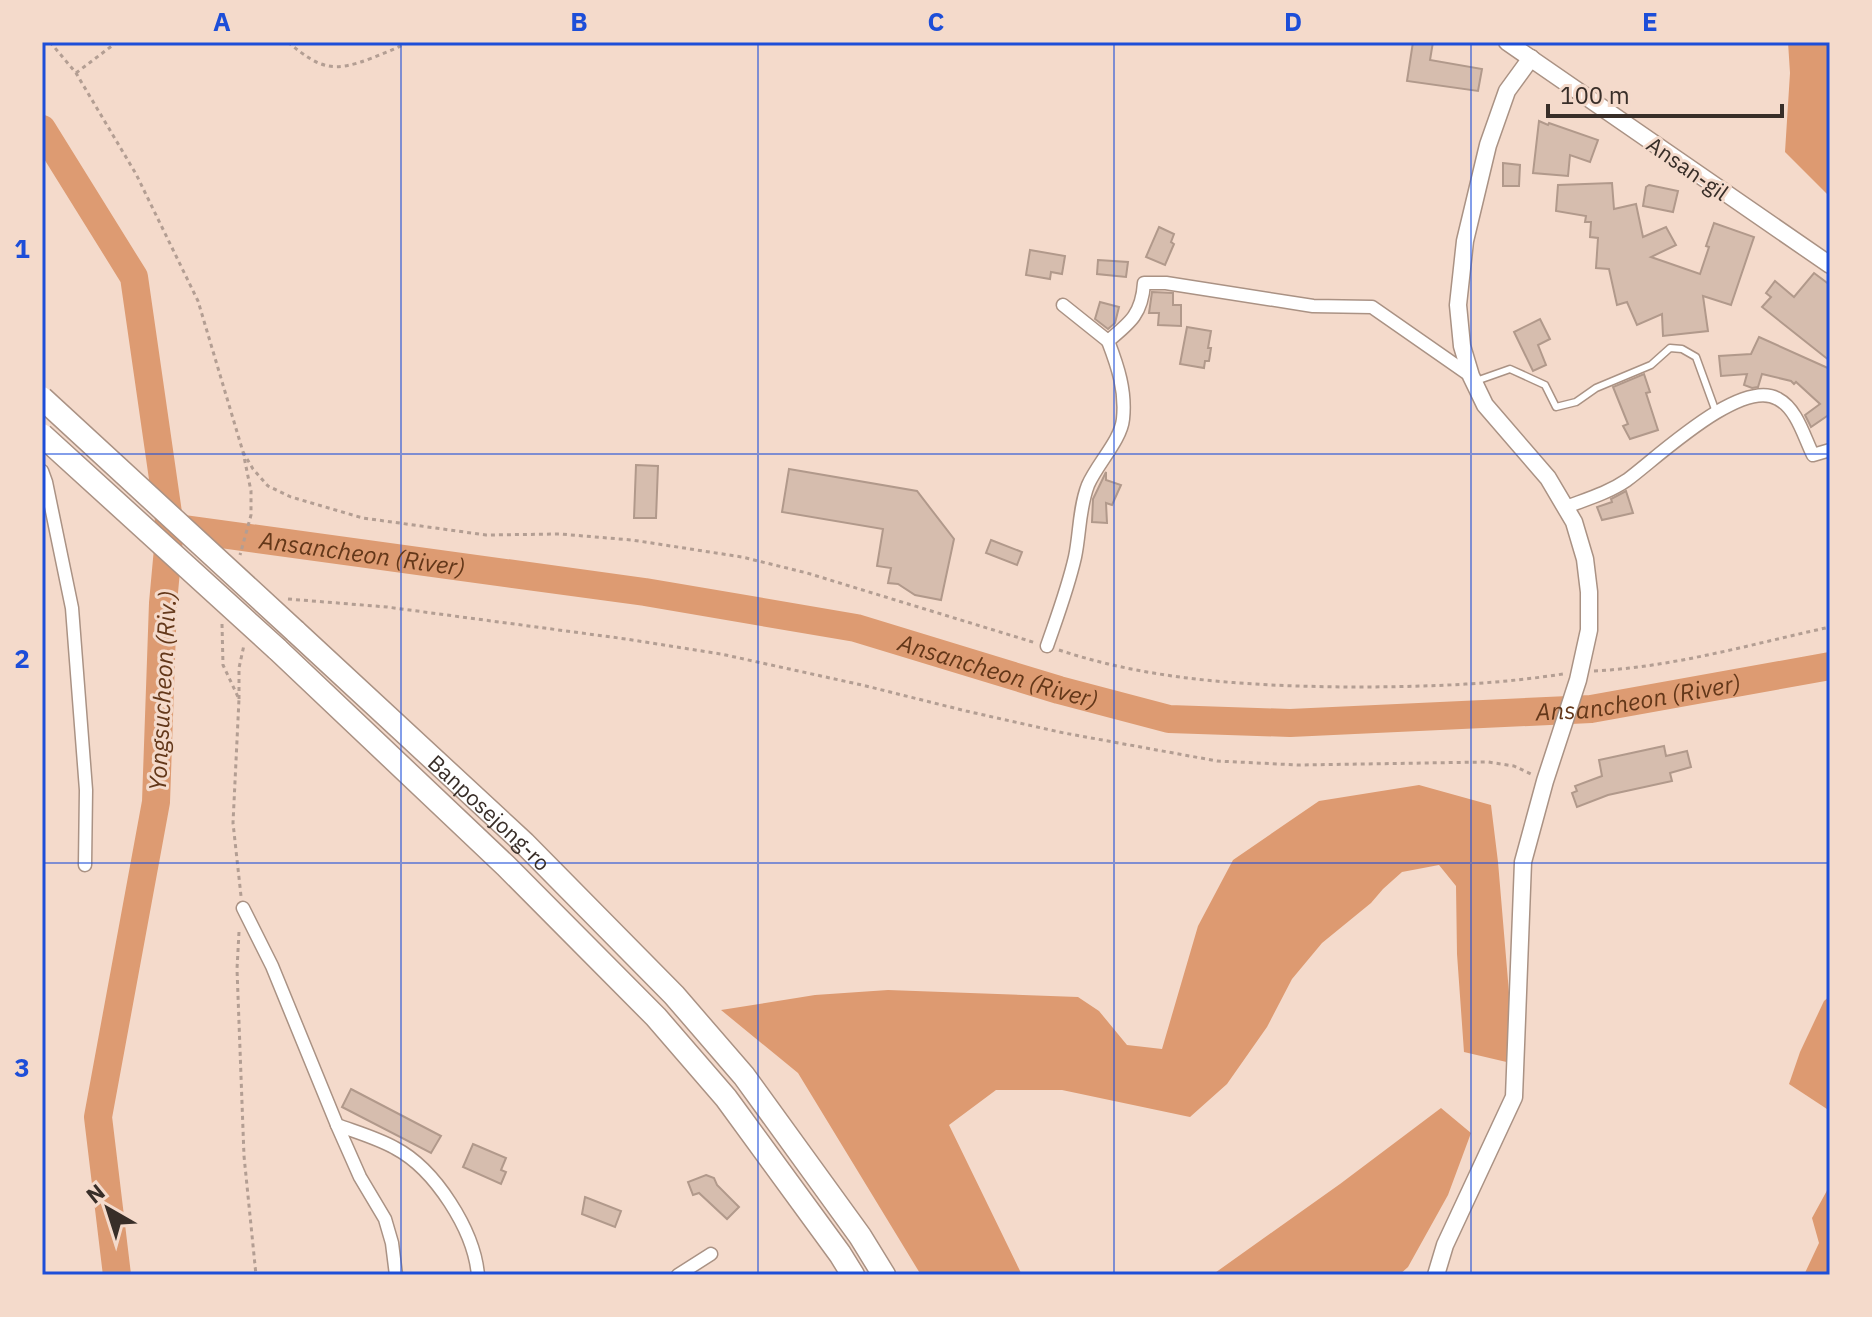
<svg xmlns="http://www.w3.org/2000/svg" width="1872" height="1317" font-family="'IBM Plex Sans',sans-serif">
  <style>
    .forest { fill: #dd9a71 }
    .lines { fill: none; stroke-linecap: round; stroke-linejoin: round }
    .river { stroke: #dd9b72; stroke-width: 28 }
    .building { fill: #d6bdae; stroke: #b1998b; stroke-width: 2 }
    .lane-casing { stroke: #aa9284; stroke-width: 9 }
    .street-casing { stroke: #aa9284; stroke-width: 15 }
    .secondary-casing { stroke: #aa9284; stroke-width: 19 }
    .highway-casing { stroke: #aa9284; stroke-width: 25 }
    .path { stroke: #b39e93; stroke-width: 3; stroke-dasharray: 4 4; stroke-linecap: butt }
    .lane { stroke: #fff; stroke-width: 6 }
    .street { stroke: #fff; stroke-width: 12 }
    .secondary { stroke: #fff; stroke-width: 16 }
    .highway { stroke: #fff; stroke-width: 22 }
    .highway-bridge-casing { stroke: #aa9284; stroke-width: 25; stroke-linecap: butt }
    .highway-bridge { stroke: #fff; stroke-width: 22 }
    .grid { fill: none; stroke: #1d4ed8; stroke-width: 2; stroke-opacity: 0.55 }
    .labels { text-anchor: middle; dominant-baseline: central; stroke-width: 6; stroke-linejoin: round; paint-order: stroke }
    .street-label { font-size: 22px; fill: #382e28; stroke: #f4dacb }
    .water-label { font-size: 24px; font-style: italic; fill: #633719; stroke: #f4dacb }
    .neatline { fill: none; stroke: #1d4ed8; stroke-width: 3 }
    .grid-label { font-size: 26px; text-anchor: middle; font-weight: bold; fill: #1d4ed8 }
  </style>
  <rect width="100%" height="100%" fill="#f4dacb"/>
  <g class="forest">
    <path d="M1788,42H1830V197L1785,152L1790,73Z"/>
    <path d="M1419,785L1491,805L1498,862L1515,1064L1464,1052L1457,954L1456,886L1439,865L1402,872L1383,889L1371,903L1322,943L1292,979L1267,1027L1227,1084L1190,1117L1062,1090H996L949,1125L1022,1275H921L798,1073L721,1010L815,995L888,990L1078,997L1099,1011L1127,1045L1162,1049L1198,926L1233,860L1319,801Z"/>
    <path d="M1830,996V1111L1789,1084L1800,1052L1824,1001Z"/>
    <path d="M1441,1108L1471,1133L1448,1195L1408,1267L1399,1275H1212L1340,1184Z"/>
    <path d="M1830,1185V1275H1804L1819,1243L1812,1218Z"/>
  </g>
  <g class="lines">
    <g class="river">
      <path d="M42,129L134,277L170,527L163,603L156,802L98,1117L117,1275"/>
      <path id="s1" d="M170,527L645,592L856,628L1059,690L1169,719L1290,723L1591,709L1830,666"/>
    </g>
  </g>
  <g class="building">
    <path d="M1413,42H1433L1430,60L1482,69L1478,91L1407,81Z"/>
    <path d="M1539,121L1548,125L1549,123L1598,140L1590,162L1570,155L1568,176L1533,173Z"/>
    <path d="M1503,163L1520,165L1519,186H1503Z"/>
    <path d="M1612,183L1614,209L1636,204L1643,237L1666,227L1676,245L1651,257L1700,274L1709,247L1706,246L1714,223L1754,237L1731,305L1703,296L1708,331L1663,336L1662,314L1637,325L1627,302L1617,305L1609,269L1596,268L1598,238L1590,237L1591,222H1585L1586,216L1556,211L1558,185Z"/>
    <path d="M1649,185L1678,191L1673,212L1643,206L1646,187Z"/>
    <path d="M1159,227L1174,234L1171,242L1174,244L1165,265L1146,257Z"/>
    <path d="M1030,250L1065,256L1062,274L1051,272L1050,279L1026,275Z"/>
    <path d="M1098,260L1128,262L1126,277L1097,274Z"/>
    <path d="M1814,273L1830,285V361L1762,307L1771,297L1766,293L1775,281L1794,297Z"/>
    <path d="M1152,292L1173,293V305H1181V326L1158,325L1159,313H1149Z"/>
    <path d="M1100,302L1119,307L1115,323L1108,329L1095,319Z"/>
    <path d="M1540,319L1550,339L1538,345L1546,365L1533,371L1514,332Z"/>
    <path d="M1187,327L1211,331L1208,348H1211L1209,361H1205L1204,368L1180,364Z"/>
    <path d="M1759,337L1830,369V414L1811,427L1805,415L1820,404L1796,382L1794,384L1791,381L1762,374L1758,387L1752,388L1744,385L1747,374L1721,376L1719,356L1751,354Z"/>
    <path d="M1644,374L1650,392L1646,393L1658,430L1630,439L1623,426L1628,424L1613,387Z"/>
    <path d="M636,465L658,466L656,518H634Z"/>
    <path d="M789,469L917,491L954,539L941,600L915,595L898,584L888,583L891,568L877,566L883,529L782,512Z"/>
    <path d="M1106,472V480L1121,485L1112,505L1106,503L1107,523L1092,522L1093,499Z"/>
    <path d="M1626,491L1633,513L1602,520L1597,507L1612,502L1611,499Z"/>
    <path d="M991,540L1022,552L1017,565L986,553Z"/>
    <path d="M1664,746L1666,756L1687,751L1691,767L1670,773L1672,781L1608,795L1577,807L1572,793L1577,791L1575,786L1602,776L1599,760Z"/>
    <path d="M351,1089L441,1136L431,1153L342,1107Z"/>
    <path d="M473,1144L506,1158L501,1170L506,1172L501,1184L463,1167Z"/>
    <path d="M706,1175L714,1178L717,1185L739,1207L727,1219L699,1193L693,1195L688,1182Z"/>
    <path d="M585,1197L621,1211L615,1227L582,1214Z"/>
  </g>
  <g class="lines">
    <defs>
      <path id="lane" d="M1476,381L1510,369L1545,385L1556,407L1576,402L1596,388L1651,365L1670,348L1682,349L1696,357L1716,412"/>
      <g id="street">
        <path d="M1063,305L1108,341"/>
        <path d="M42,471L46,482L72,608L86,790L85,865"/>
        <path d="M1566,507C1587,499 1608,493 1627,480C1657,458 1741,377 1778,399C1797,409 1804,437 1813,455L1830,450"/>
        <path d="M1047,646C1057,617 1068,588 1075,557C1080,533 1079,508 1088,485C1097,464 1121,440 1123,419C1126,391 1118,367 1108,341C1130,323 1142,314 1144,283H1166L1313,306L1372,307L1471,376"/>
        <path d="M243,908L272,966L337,1125C356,1132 377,1138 395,1148C435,1169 474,1230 478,1275"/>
        <path d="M337,1125L360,1177L385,1219L392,1243L396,1275"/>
        <path d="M678,1275L711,1254"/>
      </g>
      <g id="secondary">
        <path d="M1507,42L1830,265"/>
        <path d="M1436,1275L1445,1245L1514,1097L1523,862L1545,781L1578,680L1589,630V592L1585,559L1574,522L1548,478L1485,405L1471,376L1462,346L1458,305L1465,241L1488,145L1507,91L1531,58"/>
      </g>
      <g id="highway">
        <path id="s2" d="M295,631L524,843L674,995L744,1076L860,1236L884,1275"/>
        <path d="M277,649L506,866L656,1017L726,1098L840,1254L853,1275"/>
      </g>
    </defs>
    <use href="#lane" class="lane-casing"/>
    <use href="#street" class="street-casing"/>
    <use href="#secondary" class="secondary-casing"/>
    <use href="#highway" class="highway-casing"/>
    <g class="path">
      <path d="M50,42L76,73L136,174L198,301L243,452L251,491V515L240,555"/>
      <path d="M288,42C320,69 333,73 372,58C384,53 396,49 408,42"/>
      <path d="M76,73L117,42"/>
      <path d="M243,452L253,469L268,486L291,497L363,518L486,535L560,534L632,540L742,557L807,573L1036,643"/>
      <path d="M288,599L387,607L626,639L721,654L862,685L966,711L1064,733L1217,761L1298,765L1488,762L1514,766L1531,774"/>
      <path d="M222,624L223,665L239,699L233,823L241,896"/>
      <path d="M1059,650C1152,681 1252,686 1349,687C1421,687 1492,685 1563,674"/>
      <path d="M1594,671C1674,667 1752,644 1830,627"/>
      <path d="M239,699V668L244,645"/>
      <path d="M239,932L237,969L244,1156L256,1275"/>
    </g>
    <use href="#lane" class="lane"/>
    <use href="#street" class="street"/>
    <use href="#secondary" class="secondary"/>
    <use href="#highway" class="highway"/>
    <defs>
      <g id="highway-bridge">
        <path d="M42,398L295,631"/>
        <path d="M42,435L277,649"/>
      </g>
    </defs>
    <use href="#highway-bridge" class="highway-bridge-casing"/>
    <use href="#highway-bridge" class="highway-bridge"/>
  </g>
  <path class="grid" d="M401,42V1275M758,42V1275M1114,42V1275M1471,42V1275M42,454H1830M42,863H1830"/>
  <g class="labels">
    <g class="street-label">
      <text transform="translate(1688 168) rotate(35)">Ansan-gil</text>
      <text stroke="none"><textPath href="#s2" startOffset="266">Banposejong-ro</textPath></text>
    </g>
    <g class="water-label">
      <text stroke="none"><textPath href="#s1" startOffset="194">Ansancheon (River)</textPath></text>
      <text stroke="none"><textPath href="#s1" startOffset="842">Ansancheon (River)</textPath></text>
      <text transform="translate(162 691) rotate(-87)">Yongsucheon (Riv.)</text>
      <text stroke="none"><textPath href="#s1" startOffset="1490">Ansancheon (River)</textPath></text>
    </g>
  </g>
  <rect width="1872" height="1317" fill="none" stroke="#f4dacb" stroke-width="88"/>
  <g transform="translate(108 1209) rotate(321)" stroke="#f4dacb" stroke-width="6" paint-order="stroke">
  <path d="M0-6L14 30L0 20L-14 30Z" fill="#382e28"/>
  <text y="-12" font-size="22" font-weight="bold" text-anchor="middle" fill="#382e28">N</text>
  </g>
  <path d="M1548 104v12h234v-12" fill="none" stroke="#382e28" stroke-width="4"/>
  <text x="1560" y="104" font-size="24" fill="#382e28" stroke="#f4dacb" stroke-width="6" paint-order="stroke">100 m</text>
  <rect x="44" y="44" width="1784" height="1229" class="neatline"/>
  <g class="grid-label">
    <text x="222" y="31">A</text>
    <text x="579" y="31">B</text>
    <text x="936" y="31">C</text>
    <text x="1293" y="31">D</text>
    <text x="1650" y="31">E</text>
    <text x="22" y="258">1</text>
    <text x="22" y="668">2</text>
    <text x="22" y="1077">3</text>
  </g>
</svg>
